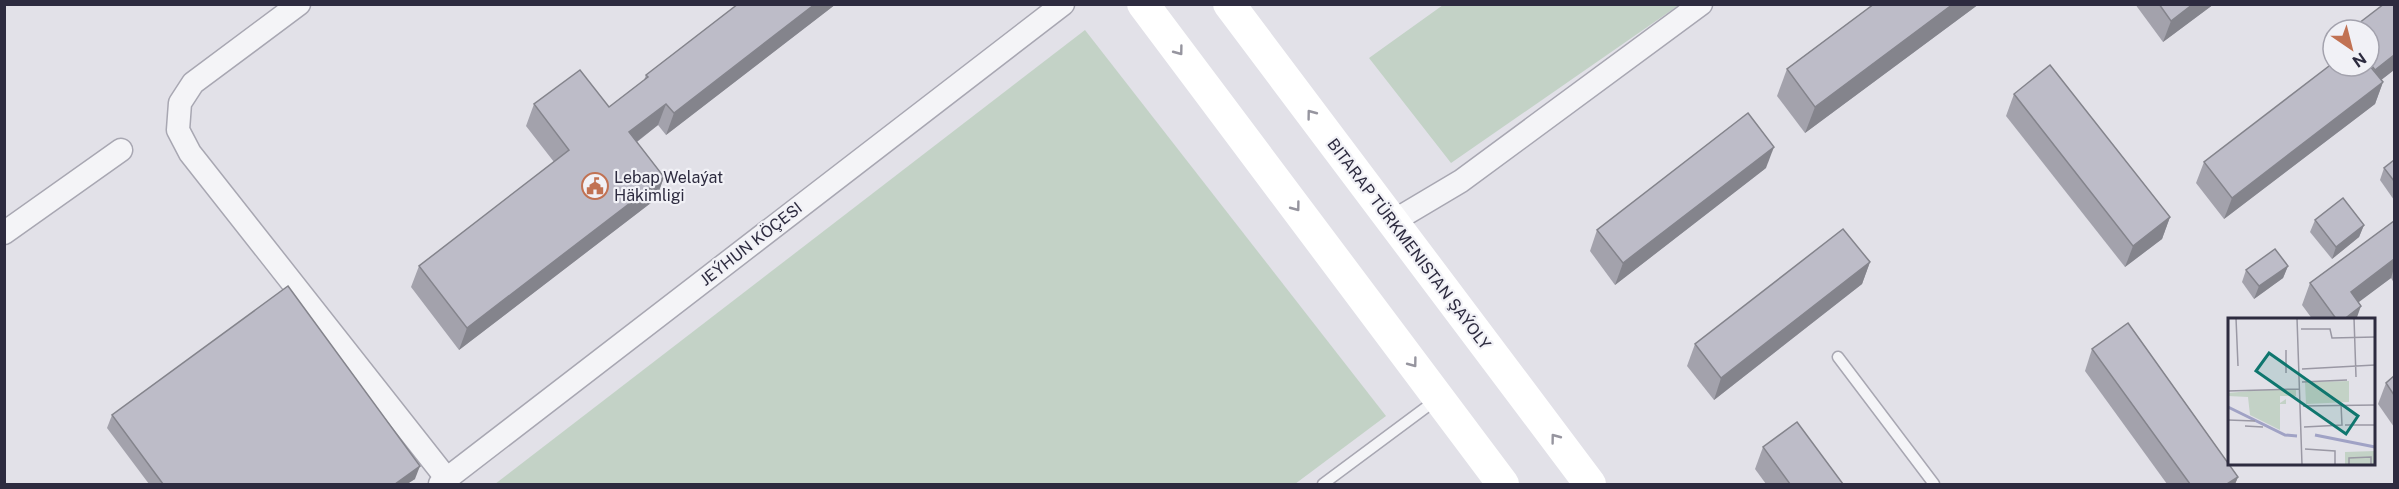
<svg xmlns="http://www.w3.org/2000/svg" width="2399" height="489" font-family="'Public Sans',sans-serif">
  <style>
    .green { fill: #c3d2c6 }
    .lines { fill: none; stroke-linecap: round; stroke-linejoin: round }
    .lane-casing { stroke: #a8a7b2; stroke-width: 13 }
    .street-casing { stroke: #a8a7b2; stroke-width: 25 }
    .lane { stroke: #f4f4f7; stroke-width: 10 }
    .street { stroke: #f4f4f7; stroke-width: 22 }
    .secondary { stroke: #fff; stroke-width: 32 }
    .wall { fill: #a3a2ac }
    .shaded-wall { fill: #84848c }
    .building { fill: #bdbcc8; stroke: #84848c; stroke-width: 1.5 }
    .oneway { stroke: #96959f }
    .labels { text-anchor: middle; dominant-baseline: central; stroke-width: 4.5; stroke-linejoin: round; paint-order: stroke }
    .poi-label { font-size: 16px; fill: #2d2b3f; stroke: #f1f1f6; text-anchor: start }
    .street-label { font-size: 16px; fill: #2d2b3f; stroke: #f1f1f6 }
    .inset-river { fill: none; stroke: #a0a2c5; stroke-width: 3 }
    .inset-road { fill: none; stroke: #9a98a4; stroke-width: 1.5 }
    .view { fill: #0f766e; fill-opacity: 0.15; stroke: #0f766e; stroke-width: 3 }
    .inset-edge { fill: none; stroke: #2d2b3f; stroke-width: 3 }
  </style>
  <rect width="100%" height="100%" fill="#e2e1e8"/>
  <g class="green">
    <path d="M1443,5V4L1679,5L1451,163L1369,58Z"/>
    <path d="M1085,30L1386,416L1295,484H495Z"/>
  </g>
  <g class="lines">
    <defs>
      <g id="lane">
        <path d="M1838,357L1934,484"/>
        <path d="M1323,484L1436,400"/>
      </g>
      <g id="street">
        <path d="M299,4L193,83L180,103L178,130L190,153L447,479"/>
        <path d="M1392,222L1461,181L1701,4"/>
        <path d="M4,233L121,150"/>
        <path d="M440,484L1063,4"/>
      </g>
    </defs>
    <use href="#lane" class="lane-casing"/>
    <use href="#street" class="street-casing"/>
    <use href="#lane" class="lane"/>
    <use href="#street" class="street"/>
    <g class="secondary">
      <path d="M1143,4L1503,484"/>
      <path d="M1229,4L1590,484"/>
    </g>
  </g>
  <g class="wall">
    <path d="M738,4H836L666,135L658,125L637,142L664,177L656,199L459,350L411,287L419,266L554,162L526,126L534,104L609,107L644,80L646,75Z"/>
    <path d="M1874,4H1979L1805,133L1777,96L1787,69Z"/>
    <path d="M2135,4H2214L2163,42Z"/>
    <path d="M2394,4V70L2381,80L2383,82L2375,104L2224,219L2196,183L2204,162L2369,66V30Z"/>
    <path d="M2014,94L2170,217L2162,239L2125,267L2006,116Z"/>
    <path d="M2394,160V200L2380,180L2384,168Z"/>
    <path d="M1766,168L1615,285L1590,251L1597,230Z"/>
    <path d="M2315,220L2364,225L2359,237L2332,259L2310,232Z"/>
    <path d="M2394,221V283L2391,278L2358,302L2356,320H2313L2302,305L2310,283Z"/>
    <path d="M1870,262L1862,284L1714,400L1687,366L1695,344Z"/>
    <path d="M2288,266L2283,278L2254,299L2242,282L2246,270Z"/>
    <path d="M2092,349L2238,477L2235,484H2167L2085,371Z"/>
    <path d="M2394,376V427L2378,404L2386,383Z"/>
    <path d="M112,415L415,479L407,484H149L107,428Z"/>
    <path d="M1763,447L1843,484H1766L1755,469Z"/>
  </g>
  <g class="shaded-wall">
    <path d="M815,4H836L666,135L674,113Z"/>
    <path d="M1953,4H1979L1805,133L1815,107Z"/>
    <path d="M2193,4H2214L2163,42L2171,21Z"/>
    <path d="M2394,55V70L2367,91L2375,70Z"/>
    <path d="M2383,82L2375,104L2224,219L2232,198Z"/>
    <path d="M666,104L658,125L621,154L629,132Z"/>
    <path d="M1774,147L1766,168L1615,285L1623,263Z"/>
    <path d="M664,177L656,199L459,350L467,328Z"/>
    <path d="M2170,217L2162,239L2125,267L2133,246Z"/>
    <path d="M2364,225L2359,237L2332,259L2336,247Z"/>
    <path d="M2394,259V268L2391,278L2343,314L2351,292Z"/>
    <path d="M1870,262L1862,284L1714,400L1721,378Z"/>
    <path d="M2288,266L2283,278L2254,299L2259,286Z"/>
    <path d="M2361,306L2356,320H2343Z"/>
    <path d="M420,466L415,479L407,484H395Z"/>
    <path d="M2238,477L2235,484H2227Z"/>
  </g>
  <g class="building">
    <path d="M738,4H815L674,113L666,104L629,132L664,177L467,328L419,266L569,150L534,104L580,70L609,107L648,77L646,75Z"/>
    <path d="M1874,4H1953L1815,107L1787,69Z"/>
    <path d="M2159,4H2193L2171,21Z"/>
    <path d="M2384,4H2394V55L2375,70L2369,62V30H2350Z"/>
    <path d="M2333,63V66H2369V65L2383,82L2232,198L2204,162Z"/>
    <path d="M2050,65L2170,217L2133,246L2014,94Z"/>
    <path d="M1748,113L1774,147L1623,263L1597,230Z"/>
    <path d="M2394,160V181L2384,168Z"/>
    <path d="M2343,198L2364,225L2336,247L2315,220Z"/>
    <path d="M2394,221V259L2351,292L2361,306L2343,320H2337L2310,283Z"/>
    <path d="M1843,229L1870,262L1721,378L1695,344Z"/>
    <path d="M2275,249L2288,266L2259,286L2246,270Z"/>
    <path d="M288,286L420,466L395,484H163L112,415Z"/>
    <path d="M2128,323L2238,477L2227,484H2190L2092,349Z"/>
    <path d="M2394,376V395L2386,383Z"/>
    <path d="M1797,422L1843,484H1790L1763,447Z"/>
  </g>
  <defs><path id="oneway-chevron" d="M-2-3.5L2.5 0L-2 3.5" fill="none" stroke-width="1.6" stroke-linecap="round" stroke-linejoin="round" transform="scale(1.5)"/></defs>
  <g class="oneway">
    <use href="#oneway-chevron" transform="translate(1179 51) rotate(53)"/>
    <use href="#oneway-chevron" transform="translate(1311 114) rotate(-127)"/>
    <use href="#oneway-chevron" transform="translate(1296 207) rotate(53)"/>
    <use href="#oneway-chevron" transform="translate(1413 363) rotate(53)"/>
    <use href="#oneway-chevron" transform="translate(1555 438) rotate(-127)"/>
  </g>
  <defs>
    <symbol id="civic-ring" viewBox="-11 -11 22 22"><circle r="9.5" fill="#f1f1f6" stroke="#c17253" stroke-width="1.5"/><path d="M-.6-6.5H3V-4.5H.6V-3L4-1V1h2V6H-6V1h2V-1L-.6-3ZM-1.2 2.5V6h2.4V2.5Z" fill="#c17253"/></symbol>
  </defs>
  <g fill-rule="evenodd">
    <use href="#civic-ring" x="580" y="171" width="30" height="30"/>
  </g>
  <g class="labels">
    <g class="poi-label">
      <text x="614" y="177">Lebap Welaýat<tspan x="614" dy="18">Häkimligi</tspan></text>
    </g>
    <g class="street-label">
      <text transform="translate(751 244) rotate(-38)">JEÝHUN KÖÇESI</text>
      <text transform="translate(1409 244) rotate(53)">BITARAP TÜRKMENISTAN ŞAÝOLY</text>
    </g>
  </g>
  <g transform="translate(2228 318)">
    <rect width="147" height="147" fill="#e2e1e8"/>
    <path d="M121,63V84L78,86L77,64ZM33,72H68V78H52V85L58,81V86H52V112L22,97L20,79L0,78V75ZM147,133V147H117V134Z" fill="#c3d2c6"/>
    <path class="inset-river" d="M0,89L57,117L69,118M87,117L147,129"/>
    <path class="inset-road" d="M8,0L10,48M69,0L74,147M126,0L128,59M73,11H102L104,20L147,19M58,32V55M74,51L147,47M74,64L119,62M0,73L71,71M75,88L147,87M0,102L27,103M117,107H147M17,108L35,109M76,109L114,107L113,86M77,131L107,133V147M121,147V140L143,139V147"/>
    <path class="view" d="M41,35L130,98L118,116L28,53Z"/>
    <rect width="147" height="147" class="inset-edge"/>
  </g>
  <rect width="2399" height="489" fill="none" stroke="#2d2b3f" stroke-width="12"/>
  <g transform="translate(2351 48) rotate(145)"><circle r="28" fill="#f1f1f6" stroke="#a3a2ad" stroke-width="1.5"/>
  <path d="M0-4.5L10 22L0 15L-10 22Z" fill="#c17253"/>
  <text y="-9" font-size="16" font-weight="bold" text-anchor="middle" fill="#2d2b3f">N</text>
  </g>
</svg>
